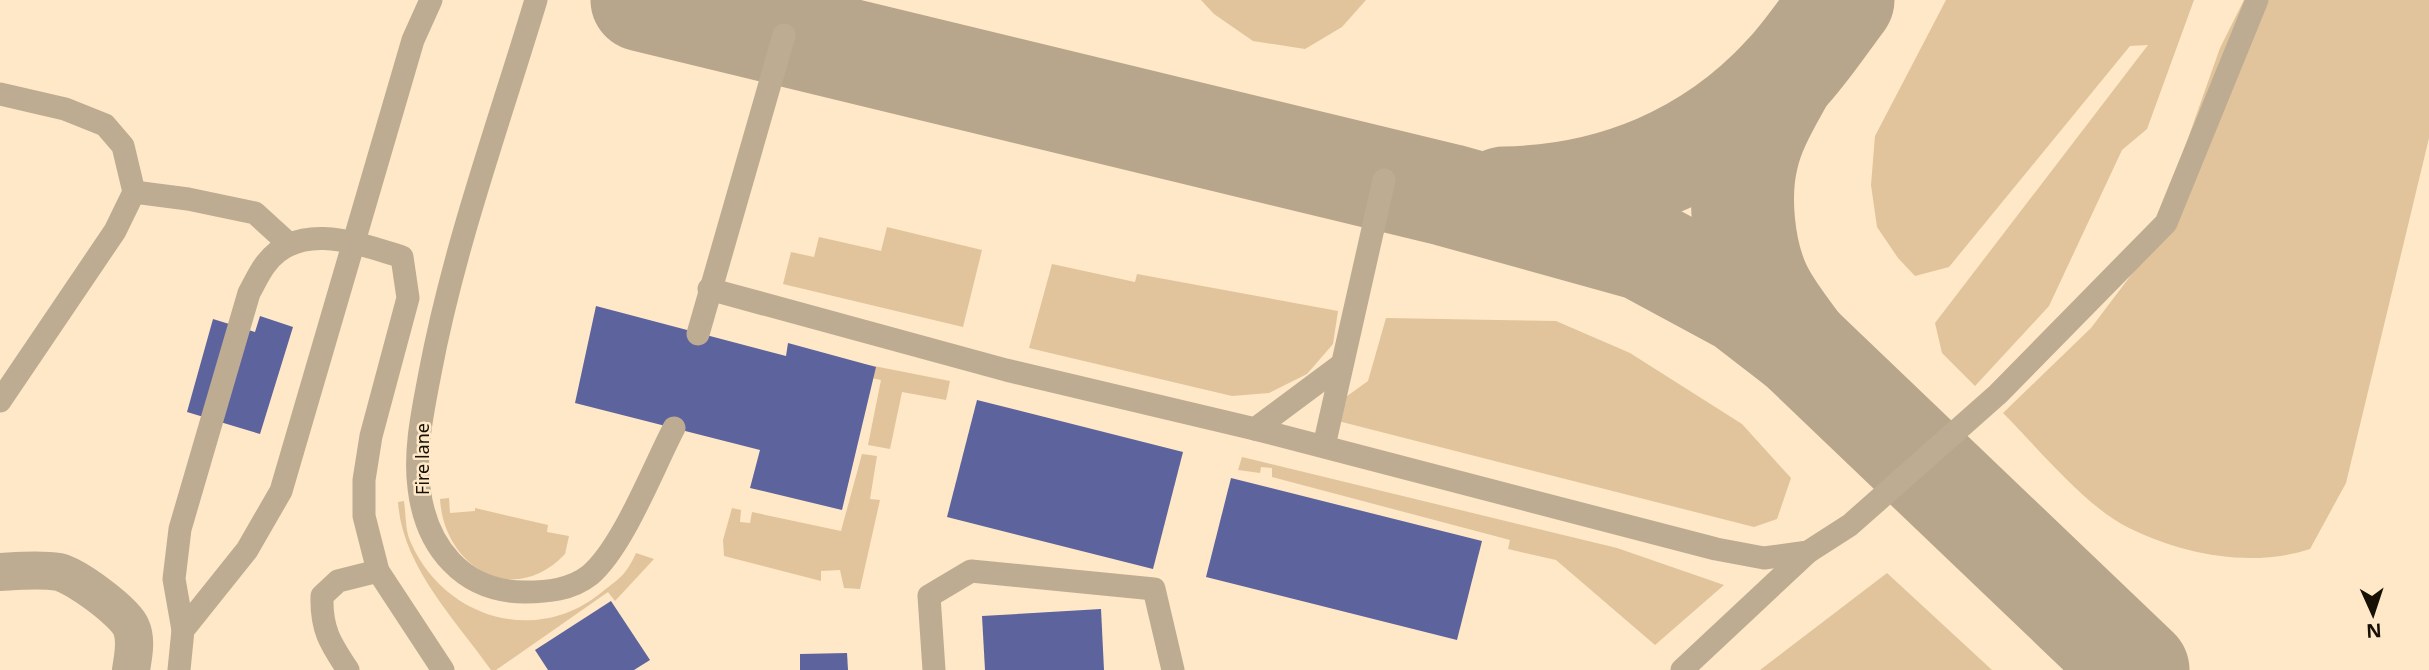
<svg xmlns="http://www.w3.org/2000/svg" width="2429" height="670" font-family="'Noto Sans',sans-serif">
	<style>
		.green { fill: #e1c49b }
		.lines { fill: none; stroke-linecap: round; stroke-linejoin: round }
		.taxiway { stroke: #b8a68c; stroke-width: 103 }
		.building { fill: #5d639d }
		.service { stroke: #beac92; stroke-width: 23 }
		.minor { stroke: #beac92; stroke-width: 38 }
		.labels { text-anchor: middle; stroke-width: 5; stroke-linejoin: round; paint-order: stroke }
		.street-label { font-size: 18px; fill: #171005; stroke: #ffe8c7 }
	</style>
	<rect width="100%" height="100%" fill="#ffe8c7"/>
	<g class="green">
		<path d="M 1201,0 L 1366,0 L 1342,27 L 1305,49 L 1253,41 L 1214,14 Z"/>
		<path d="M 1946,0 L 2194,0 L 2147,129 L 2122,150 L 2049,306 L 1975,386 L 1942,353 L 1935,323 L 2148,45 L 2130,46 L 1949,267 L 1915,276 L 1898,258 L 1877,227 L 1871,185 L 1875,136 Z"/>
		<path d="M 2244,0 L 2429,0 L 2429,138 L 2346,483 L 2310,549 C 2252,568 2184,555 2129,528 C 2087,508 2037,447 2003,413 L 2091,328 L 2147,254 L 2220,48 Z"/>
		<path d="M 887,227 L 982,250 L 963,327 L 783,284 L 791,252 L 814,257 L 819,237 L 881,251 Z"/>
		<path d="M 1052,264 L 1135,282 L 1137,274 L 1338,311 L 1333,344 L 1307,374 L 1269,393 L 1232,396 L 1029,348 Z"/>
		<path d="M 1386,318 L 1556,321 L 1630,353 L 1742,424 L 1791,478 L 1777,519 L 1754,527 L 1338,421 L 1343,399 L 1368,381 Z"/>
		<path d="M 808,353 L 950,381 L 946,400 L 902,392 L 890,449 L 868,445 L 881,380 L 805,365 Z"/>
		<path d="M 862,454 L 877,456 L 870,499 L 880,500 L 860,589 L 844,588 L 840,570 L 821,571 L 821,581 L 724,556 L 723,540 L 732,508 L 741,510 L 740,522 L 750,523 L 752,512 L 841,531 Z"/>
		<path d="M 1242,457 L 1617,548 L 1724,585 L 1655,645 L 1556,560 L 1508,549 L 1510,540 L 1272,477 L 1272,468 L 1261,467 L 1260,473 L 1238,470 Z"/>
		<path d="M 449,498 L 450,513 L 475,511 L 475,508 L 548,525 L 547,532 L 569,536 L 565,554 C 513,609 444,567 440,499 Z"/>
		<path d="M 404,501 C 406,514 405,531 411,543 C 445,619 537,646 602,592 C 620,578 626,575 636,553 L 654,559 L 615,601 L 608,592 L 496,670 L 491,670 C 455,619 402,566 398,502 Z"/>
		<path d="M 1887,573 L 1992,670 L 1760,670 Z"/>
	</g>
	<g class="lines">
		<g class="taxiway">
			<path d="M 642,0 L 1448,195 L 1643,249 L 1743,303 L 1800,347 L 2138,670"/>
			<path d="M 1784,76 C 1770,102 1753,129 1747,158 C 1738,196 1743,249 1759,285 C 1769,307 1786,328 1800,347"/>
			<path d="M 1504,198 C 1612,196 1710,156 1784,76 C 1806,53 1824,25 1843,0"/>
		</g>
	</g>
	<g class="building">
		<path d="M 596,306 L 786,356 L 788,343 L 876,367 L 842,510 L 750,488 L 760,450 L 575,403 Z"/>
		<path d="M 260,316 L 293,327 L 260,434 L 187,412 L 213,319 L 255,332 Z"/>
		<path d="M 977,400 L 1183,452 L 1153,569 L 947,517 Z"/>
		<path d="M 1231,478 L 1482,541 L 1457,640 L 1206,577 Z"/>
		<path d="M 611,601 L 650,660 L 634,670 L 548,670 L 535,650 Z"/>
		<path d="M 1101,609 L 1104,670 L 985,670 L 982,616 Z"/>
		<path d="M 847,653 L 848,670 L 800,670 L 800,654 Z"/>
	</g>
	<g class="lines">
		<g class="service">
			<path d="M 536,0 C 499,123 454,246 430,373 C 423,410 414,450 419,488 C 426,547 463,592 525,592 C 547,592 571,590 590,575 C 623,547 653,468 674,428"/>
			<path d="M 0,94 L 65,109 L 105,125 L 123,146 L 134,192 L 115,231 L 0,401"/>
			<path d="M 134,192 L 188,199 L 255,213 L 289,244"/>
			<path d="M 709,289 L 1006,370 L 1255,429 L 1341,365"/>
			<path d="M 698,334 L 784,35"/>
			<path d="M 1255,429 L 1716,549 L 1764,558 L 1808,552 L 1850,525 L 1998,394 L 2166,223 L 2257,0"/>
			<path d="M 1324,446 L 1384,180"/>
			<path d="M 183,630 L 174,579 L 180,529 L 249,293 C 254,284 259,273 265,265 C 298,219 360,244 402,257 L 408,298 L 371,436 L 364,480 L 364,516 L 378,571 L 443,670"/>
			<path d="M 179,670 L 183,630 L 247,550 L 281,491 L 413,40 L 431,0"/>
			<path d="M 348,670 C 330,643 321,629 322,596 L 338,581 L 378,571"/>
			<path d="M 934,670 L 929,596 L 971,571 L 1154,589 L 1173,670"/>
			<path d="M 1682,670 L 1808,552"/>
		</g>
		<path class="minor" d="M 0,572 C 19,571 40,569 59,572 C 76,576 125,612 131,627 C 137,640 133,657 131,670"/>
	</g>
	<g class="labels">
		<g class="street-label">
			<text transform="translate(423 459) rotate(-90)" y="6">Fire lane</text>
		</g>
	</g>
	<g transform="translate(2373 614) rotate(177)" stroke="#ffe8c7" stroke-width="5" paint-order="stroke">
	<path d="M0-5L12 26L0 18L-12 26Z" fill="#171005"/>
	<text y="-10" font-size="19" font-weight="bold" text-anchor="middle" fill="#171005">N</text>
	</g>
</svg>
